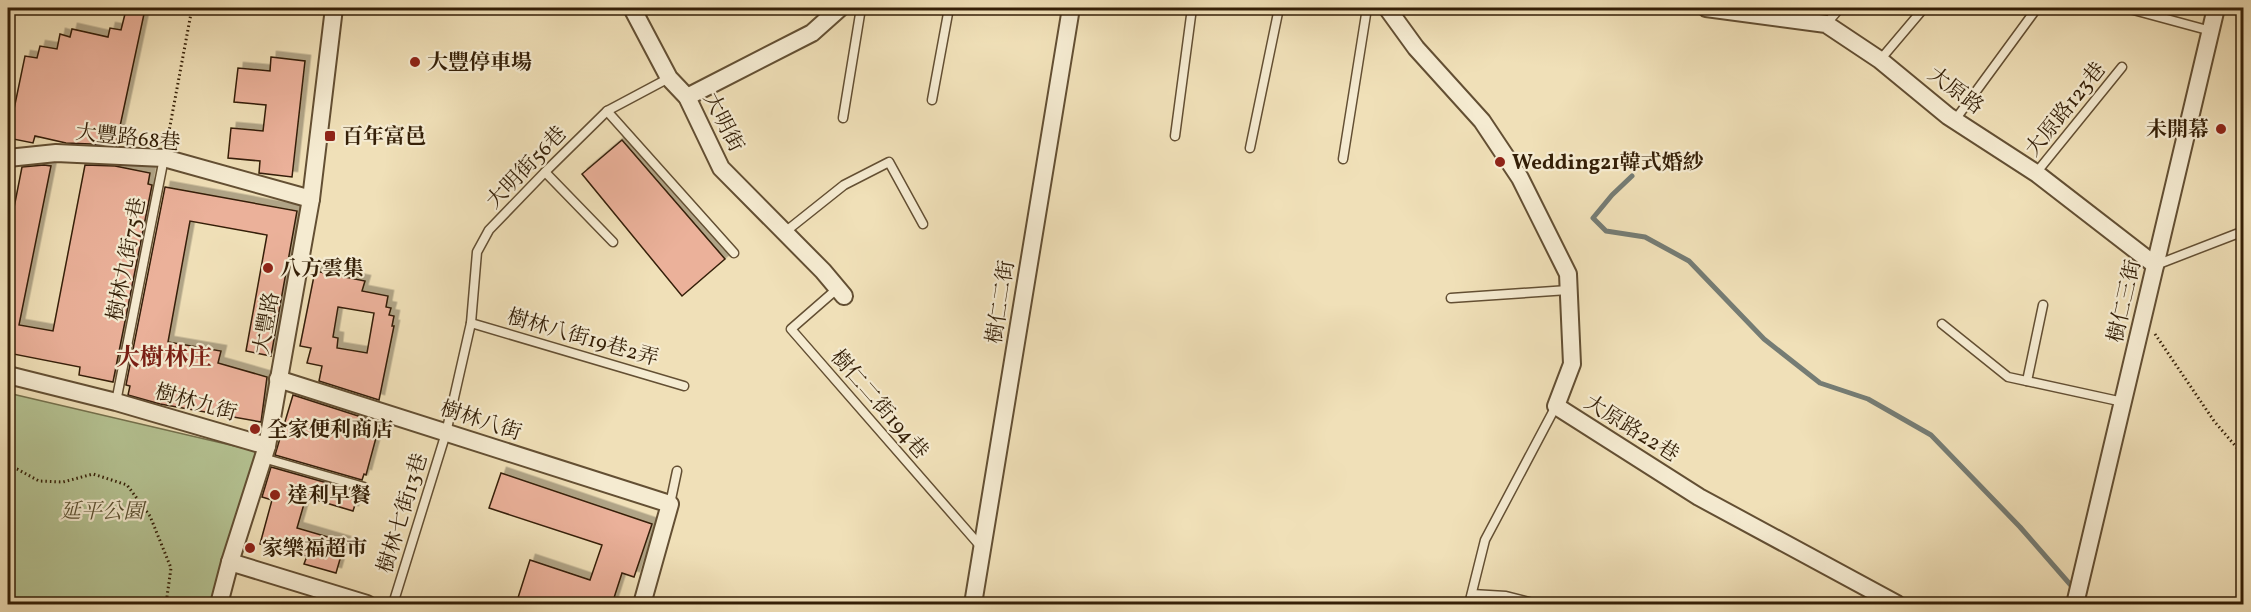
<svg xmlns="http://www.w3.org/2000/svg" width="2251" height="612" font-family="Vollkorn,'Noto Serif TC',serif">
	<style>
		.green { fill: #b5c393; stroke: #74714d; stroke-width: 1.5 }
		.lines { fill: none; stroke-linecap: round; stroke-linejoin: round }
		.stream { stroke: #757c74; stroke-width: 5 }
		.building { fill: #ebb19a; stroke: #341f07; stroke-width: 1.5; fill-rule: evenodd; filter: url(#shadow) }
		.lane-casing { stroke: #634f33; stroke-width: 11 }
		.street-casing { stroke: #634f33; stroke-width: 20 }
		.path { stroke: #341f07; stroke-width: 3; stroke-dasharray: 1.5 3; stroke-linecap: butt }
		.lane { stroke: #f5ebd1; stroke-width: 8 }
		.street { stroke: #f5ebd1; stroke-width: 16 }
		.poi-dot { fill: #8f2418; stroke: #f5ebd1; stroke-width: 2 }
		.labels { text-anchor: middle; stroke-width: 4.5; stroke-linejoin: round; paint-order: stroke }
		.poi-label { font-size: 21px; font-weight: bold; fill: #341f07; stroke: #f5ebd1; text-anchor: start }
		.street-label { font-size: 21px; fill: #341f07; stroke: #f5ebd1 }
		.park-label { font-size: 21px; font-style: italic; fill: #5b5031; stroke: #f5ebd1 }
		.quarter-label { font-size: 24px; font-weight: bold; fill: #7a1f14; stroke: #f5ebd1 }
	</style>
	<defs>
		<filter id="shadow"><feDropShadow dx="5.5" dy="-5.5" stdDeviation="0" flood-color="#0004"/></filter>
	</defs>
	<rect width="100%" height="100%" fill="#f0e0b8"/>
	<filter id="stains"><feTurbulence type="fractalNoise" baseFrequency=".00333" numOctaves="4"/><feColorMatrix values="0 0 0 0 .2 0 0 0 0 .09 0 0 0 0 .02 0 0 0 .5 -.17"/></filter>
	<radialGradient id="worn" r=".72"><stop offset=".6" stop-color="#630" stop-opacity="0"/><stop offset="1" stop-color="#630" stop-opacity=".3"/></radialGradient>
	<path class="green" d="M 8,393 L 256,451 L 218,604 L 8,604 Z"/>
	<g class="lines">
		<path class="stream" d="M 1632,176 L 1612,195 L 1593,218 L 1606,231 L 1645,237 L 1689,261 L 1764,339 L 1820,383 L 1868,399 L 1931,435 L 2020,527 L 2075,590"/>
	</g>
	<g class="building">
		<path d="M 126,10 L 144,14 L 116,145 L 66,143 L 35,136 L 33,143 L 8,138 L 25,56 L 37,58 L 40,46 L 57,49 L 60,34 L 70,37 L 72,29 L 108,37 L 110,28 L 121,30 Z"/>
		<path d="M 271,57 L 305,61 L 292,177 L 259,173 L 260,161 L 228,158 L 231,128 L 263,131 L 266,105 L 234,102 L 238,68 L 270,71 Z"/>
		<path d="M 622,140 L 725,259 L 682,296 L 582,174 Z"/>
		<path d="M 44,165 L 51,166 L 19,325 L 53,331 L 85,165 L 115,166 L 150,173 L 148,184 L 152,185 L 113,382 L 79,375 L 80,367 L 8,353 L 8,238 L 22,167 Z"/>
		<path d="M 165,187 L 297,211 L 271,356 L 246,351 L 267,235 L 190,221 L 168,342 L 221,351 L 218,363 L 267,377 L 261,422 L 160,404 L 128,395 L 130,386 L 126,385 Z"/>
		<path d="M 315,271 L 365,281 L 362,291 L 388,296 L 386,307 L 391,308 L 389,315 L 394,316 L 392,326 L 394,326 L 379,400 L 319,381 L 322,366 L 307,363 L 311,348 L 300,346 ZM 338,307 L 374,313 L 367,353 L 337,348 L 338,338 L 333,337 Z"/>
		<path d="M 293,395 L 380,423 L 366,475 L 364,474 L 362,480 L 275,455 Z"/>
		<path d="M 271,467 L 359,492 L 353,511 L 306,497 L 297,528 L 345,542 L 336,573 L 304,564 L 307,556 L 260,544 L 272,500 L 262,497 Z"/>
		<path d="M 501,473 L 652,524 L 634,577 L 622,573 L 612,604 L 577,604 L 557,598 L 556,604 L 516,604 L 530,560 L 590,580 L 602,545 L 489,508 Z"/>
	</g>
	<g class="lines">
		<g class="lane-casing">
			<g id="lane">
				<path d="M 2126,8 L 2211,31"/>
				<path d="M 2227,8 L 2244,11"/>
				<path d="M 1826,24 L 1840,8"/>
				<path d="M 1880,60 L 1924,8"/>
				<path d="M 932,100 L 949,8"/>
				<path d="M 607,111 L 734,253"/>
				<path d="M 843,118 L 861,8"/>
				<path d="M 1955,120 L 2037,8"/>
				<path d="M 1175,136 L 1192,8"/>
				<path d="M 1250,148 L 1279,8"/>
				<path d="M 1343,159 L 1367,8"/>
				<path d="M 545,172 L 613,242"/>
				<path d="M 2036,173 L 2122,67"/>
				<path d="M 785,232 L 844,185 L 889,162 L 923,224"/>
				<path d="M 2156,265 L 2244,231"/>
				<path d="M 838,288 L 791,329 L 982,548"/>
				<path d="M 1451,298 L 1568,290"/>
				<path d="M 471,323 L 684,386"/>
				<path d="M 1942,324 L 2008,377 L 2123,402"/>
				<path d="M 2027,381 L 2043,305"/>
				<path d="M 116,402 L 164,158"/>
				<path d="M 263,458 L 364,487"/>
				<path d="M 670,504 L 677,471"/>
				<path d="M 1472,594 L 1506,596 L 1537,604"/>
				<path d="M 393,604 L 446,433 L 471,323 L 477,252 L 489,230 L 545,172 L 607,111 L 669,78"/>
				<path d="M 1469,604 L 1485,540 L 1556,406"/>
			</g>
		</g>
		<g class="street-casing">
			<g id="street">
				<path d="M 632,8 L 669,78 L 687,97 L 721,168 L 823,271 L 844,296"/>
				<path d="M 1387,8 L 1416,48 L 1482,121 L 1520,178 L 1568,274 L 1572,364 L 1556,406 L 1699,497 L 1897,604"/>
				<path d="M 1706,8 L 1826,24 L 1880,60 L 1948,116 L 2036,173 L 2155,265"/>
				<path d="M 687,97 L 812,33 L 840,8"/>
				<path d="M 8,158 L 56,153 L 164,158 L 311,199"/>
				<path d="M 8,375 L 116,402 L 267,446"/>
				<path d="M 278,379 L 670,504 L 642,604"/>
				<path d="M 230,562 L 367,604"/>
				<path d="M 219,604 L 230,562 L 267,446 L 311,199 L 334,8"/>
				<path d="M 973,604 L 1071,8"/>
				<path d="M 2075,604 L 2216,8"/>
			</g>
		</g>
		<g class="path">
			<path d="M 167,142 L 192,8"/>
			<path d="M 2155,334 L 2214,421 L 2244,456"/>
			<path d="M 8,468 L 17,469 L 39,481 L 63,482 L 93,474 L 127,485 L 150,516 L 171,568 L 166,604"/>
			<path d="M 8,587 L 19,604"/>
		</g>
		<use href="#lane" class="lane"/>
		<use href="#street" class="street"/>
	</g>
	<g class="poi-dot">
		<circle cx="415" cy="62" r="6"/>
		<circle cx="2221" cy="129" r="6"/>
		<rect x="324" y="130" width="12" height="12" rx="3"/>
		<circle cx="1500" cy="162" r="6"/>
		<circle cx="268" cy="268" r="6"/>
		<circle cx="255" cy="429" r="6"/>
		<circle cx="275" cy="495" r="6"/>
		<circle cx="250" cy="548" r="6"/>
	</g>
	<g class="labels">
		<g class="poi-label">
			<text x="427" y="69">大豐停車場</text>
			<text x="2209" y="136" text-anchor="end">未開幕</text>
			<text x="342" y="143">百年富邑</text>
			<text x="1512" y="169">Wedding21韓式婚紗</text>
			<text x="280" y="275">八方雲集</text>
			<text x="267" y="436">全家便利商店</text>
			<text x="287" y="502">達利早餐</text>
			<text x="262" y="555">家樂福超市</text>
		</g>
		<g class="street-label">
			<text transform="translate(1956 90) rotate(37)" y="7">大原路</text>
			<text transform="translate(2065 109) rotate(-51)" y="7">大原路123巷</text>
			<text transform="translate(724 122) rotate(63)" y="7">大明街</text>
			<text transform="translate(128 137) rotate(6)" y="7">大豐路68巷</text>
			<text transform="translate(526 167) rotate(-46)" y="7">大明街56巷</text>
			<text transform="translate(126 259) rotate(-79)" y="7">樹林九街75巷</text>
			<text transform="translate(2124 301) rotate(-77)" y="7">樹仁三街</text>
			<text transform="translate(1000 302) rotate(-81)" y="7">樹仁二街</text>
			<text transform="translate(266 323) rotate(-80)" y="7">大豐路</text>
			<text transform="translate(583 337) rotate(16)" y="7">樹林八街19巷2弄</text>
			<text transform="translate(196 402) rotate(16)" y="7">樹林九街</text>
			<text transform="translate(880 404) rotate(49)" y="7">樹仁二街194巷</text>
			<text transform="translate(481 420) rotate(18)" y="7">樹林八街</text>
			<text transform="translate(1632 428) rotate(32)" y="7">大原路22巷</text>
			<text transform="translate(402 513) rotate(-73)" y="7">樹林七街13巷</text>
		</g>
		<g class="park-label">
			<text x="102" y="518">延平公園</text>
		</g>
		<g class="quarter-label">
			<text x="164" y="365">大樹林庄</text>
		</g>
	</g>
	<rect width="2251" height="612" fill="none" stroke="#f0e0b8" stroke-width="30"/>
	<rect x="9" y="9" width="2233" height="594" fill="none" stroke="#341f07" stroke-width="3"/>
	<rect x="15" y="15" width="2221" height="582" fill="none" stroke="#341f07" stroke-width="1.5"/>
	<rect width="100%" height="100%" filter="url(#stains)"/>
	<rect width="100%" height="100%" fill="url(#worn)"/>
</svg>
